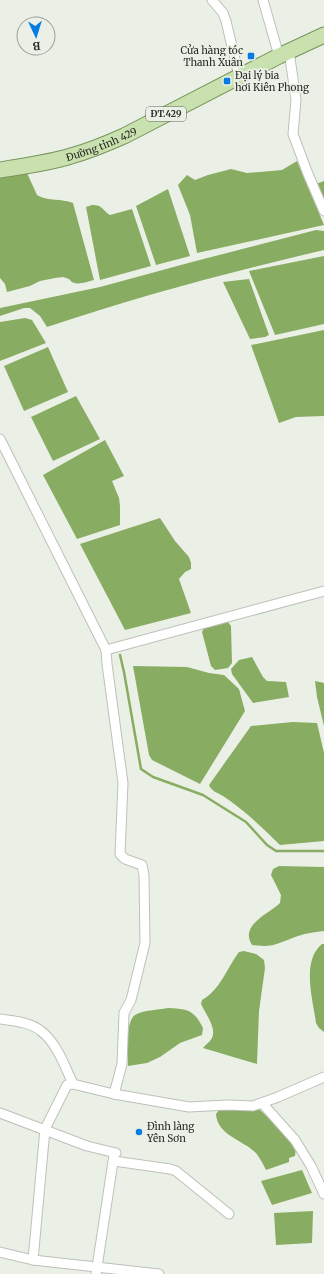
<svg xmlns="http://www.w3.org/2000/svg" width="324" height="1274" font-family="Merriweather,serif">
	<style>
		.water { fill: #88ac61 }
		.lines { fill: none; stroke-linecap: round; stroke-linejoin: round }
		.stream { stroke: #88ac61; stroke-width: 2.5 }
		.street-casing { stroke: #bdc1b9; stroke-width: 11 }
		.primary-casing { stroke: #79945c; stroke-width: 17 }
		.street { stroke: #fff; stroke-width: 9 }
		.primary { stroke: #c9e1af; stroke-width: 15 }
		.poi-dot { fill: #067ce3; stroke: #ebf0e7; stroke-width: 1.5 }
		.labels { text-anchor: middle; stroke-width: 4; stroke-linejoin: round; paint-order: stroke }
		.shield { fill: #ebf0e7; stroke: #626560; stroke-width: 1 }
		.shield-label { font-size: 9px; font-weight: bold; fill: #282926 }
		.poi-label { font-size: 10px; fill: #282926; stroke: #ebf0e7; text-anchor: start }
		.street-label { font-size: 10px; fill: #282926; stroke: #ebf0e7 }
	</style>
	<rect width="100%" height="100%" fill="#ebf0e7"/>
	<g class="water">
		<path d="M 297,161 L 324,225 L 197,253 L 190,215 L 178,185 L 187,175 L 195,180 L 208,175 L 231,169 L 247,173 L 282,170 Z"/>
		<path d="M 27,173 L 37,195 C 49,202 61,198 73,203 L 94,280 C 86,282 74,287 69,279 L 63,277 L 55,278 L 40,281 L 30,286 L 7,292 L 5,284 L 0,278 L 0,178 Z"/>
		<path d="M 324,181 L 324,202 L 316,184 Z"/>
		<path d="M 168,189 L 190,256 L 156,265 L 136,206 Z"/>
		<path d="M 92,205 C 103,205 102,210 110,215 L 132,209 L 151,266 L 100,280 L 86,207 Z"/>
		<path d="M 316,230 L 324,231 L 324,250 C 230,272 139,296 47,327 L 40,316 L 30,308 L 24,308 L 0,316 L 0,308 L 100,287 L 192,262 Z"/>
		<path d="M 324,256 L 324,324 L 275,335 L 249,271 Z"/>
		<path d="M 249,279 L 269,335 L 265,337 L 250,339 L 223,282 Z"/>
		<path d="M 25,318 L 32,320 L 46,343 L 0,361 L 0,322 Z"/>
		<path d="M 324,330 L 324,416 L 296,417 L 279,423 L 251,345 Z"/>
		<path d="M 48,347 L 68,392 L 24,411 L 4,366 Z"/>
		<path d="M 76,396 L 100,439 L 53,461 L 31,417 Z"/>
		<path d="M 105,440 L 124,476 L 112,481 L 119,498 L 120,506 L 120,525 L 77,539 L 43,475 Z"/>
		<path d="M 160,518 L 175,541 L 189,557 L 191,563 L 191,569 L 185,572 L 179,579 L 191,613 L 125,630 L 80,544 Z"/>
		<path d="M 225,622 L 228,622 L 231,626 L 232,663 L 228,668 L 215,670 L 211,666 L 202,632 L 205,626 Z"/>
		<path d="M 252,657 L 263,677 L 267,681 L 286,682 L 289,697 L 253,703 L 232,674 L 231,669 L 239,660 Z"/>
		<path d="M 133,666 L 187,667 L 209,673 L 224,675 L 239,689 L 245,711 L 200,784 L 152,760 L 149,755 Z"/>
		<path d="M 315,681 L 324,683 L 324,726 L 317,697 Z"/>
		<path d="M 293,722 L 317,723 L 324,753 L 324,841 L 280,845 C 262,827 244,810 223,796 C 218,793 211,791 209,785 L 251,726 Z"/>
		<path d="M 279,866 L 324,867 L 324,931 C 316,932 307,933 298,936 C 278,943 274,948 252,945 C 239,925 270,913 280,903 L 281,895 L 271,875 L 273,869 Z"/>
		<path d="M 322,944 L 324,944 L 324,1032 L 319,1028 L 316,1023 C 313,1000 301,961 322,944 Z"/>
		<path d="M 244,951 L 256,954 L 264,960 L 265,968 L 259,1011 L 257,1064 L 203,1048 C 206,1044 210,1042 212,1038 C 217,1028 205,1013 201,1004 L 202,1000 C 220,990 227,968 239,952 Z"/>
		<path d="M 168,1008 C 188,1009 194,1010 203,1028 L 202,1035 L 180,1043 L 160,1057 L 147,1063 L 128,1066 C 128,1054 125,1022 135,1015 C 144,1010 157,1010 168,1008 Z"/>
		<path d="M 235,1108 L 260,1110 L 271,1120 L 296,1148 L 295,1156 L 289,1158 L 289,1162 L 266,1170 C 263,1164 260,1158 256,1153 C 243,1140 217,1135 216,1114 L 219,1110 Z"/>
		<path d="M 302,1170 L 312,1193 L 272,1205 L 261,1181 Z"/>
		<path d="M 313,1211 L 312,1243 L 276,1245 L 274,1213 Z"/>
	</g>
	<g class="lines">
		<path class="stream" d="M 120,655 L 124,672 L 141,769 L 153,777 L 203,795 L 246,822 L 267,845 L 276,851 L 324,851"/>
		<g class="street-casing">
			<g id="street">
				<path d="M 212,0 L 223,13 L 226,21 L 239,76"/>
				<path d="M 263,0 L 279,56"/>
				<path d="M 289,51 L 296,100 L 293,134 L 308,174 L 324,211"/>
				<path d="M 0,439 L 106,650 L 107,664 L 123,783 L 120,854 L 125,859 L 142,865 L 144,875 L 145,943 L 131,1000 L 124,1013 L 122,1064 L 114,1094"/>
				<path d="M 106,650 L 324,591"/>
				<path d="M 0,1019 C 14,1021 30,1022 41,1031 C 57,1043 65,1067 73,1084"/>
				<path d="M 262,1103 L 295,1140 L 311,1166 L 324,1194"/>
				<path d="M 0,1113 L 87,1146 L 116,1153"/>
				<path d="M 114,1161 L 170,1169 L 176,1171 L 229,1214"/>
				<path d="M 0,1252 L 33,1260 L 159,1274"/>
				<path d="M 33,1260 L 45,1129 L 67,1085 L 73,1084 L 81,1086 L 114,1094 L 189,1107 L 227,1105 L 253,1106 L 278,1097 L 324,1077"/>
				<path d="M 96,1274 L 114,1155"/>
			</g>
		</g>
		<g class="primary-casing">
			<g id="primary">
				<path id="s1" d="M 0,170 C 24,166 48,163 71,156 C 89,151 106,144 124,136 L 279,56 L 324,35"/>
			</g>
		</g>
		<use href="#street" class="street"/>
		<use href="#primary" class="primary"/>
	</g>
	<g class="poi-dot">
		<rect x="247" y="52" width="8" height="8" rx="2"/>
		<rect x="223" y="77" width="8" height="8" rx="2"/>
		<circle cx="139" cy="1132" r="4"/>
	</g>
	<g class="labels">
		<rect class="shield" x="146" y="107" width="40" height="14" rx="3"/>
		<g class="shield-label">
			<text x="166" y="117">ĐT.429</text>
		</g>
		<g class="poi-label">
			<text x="243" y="54" text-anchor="end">Cửa hàng tóc<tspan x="243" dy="12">Thanh Xuân</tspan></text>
			<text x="235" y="79">Đại lý bia<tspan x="235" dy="12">hơi Kiên Phong</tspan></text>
			<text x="147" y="1130">Đình làng<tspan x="147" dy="12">Yên Sơn</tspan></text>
		</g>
		<g class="street-label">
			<text dy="4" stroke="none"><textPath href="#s1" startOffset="105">Đường tỉnh 429</textPath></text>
		</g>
	</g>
	<g transform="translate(36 36) rotate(176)"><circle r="19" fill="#ebf0e7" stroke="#9da09a"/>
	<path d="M0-3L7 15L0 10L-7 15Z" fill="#067ce3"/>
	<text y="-6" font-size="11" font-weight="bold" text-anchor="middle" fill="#282926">B</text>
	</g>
</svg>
